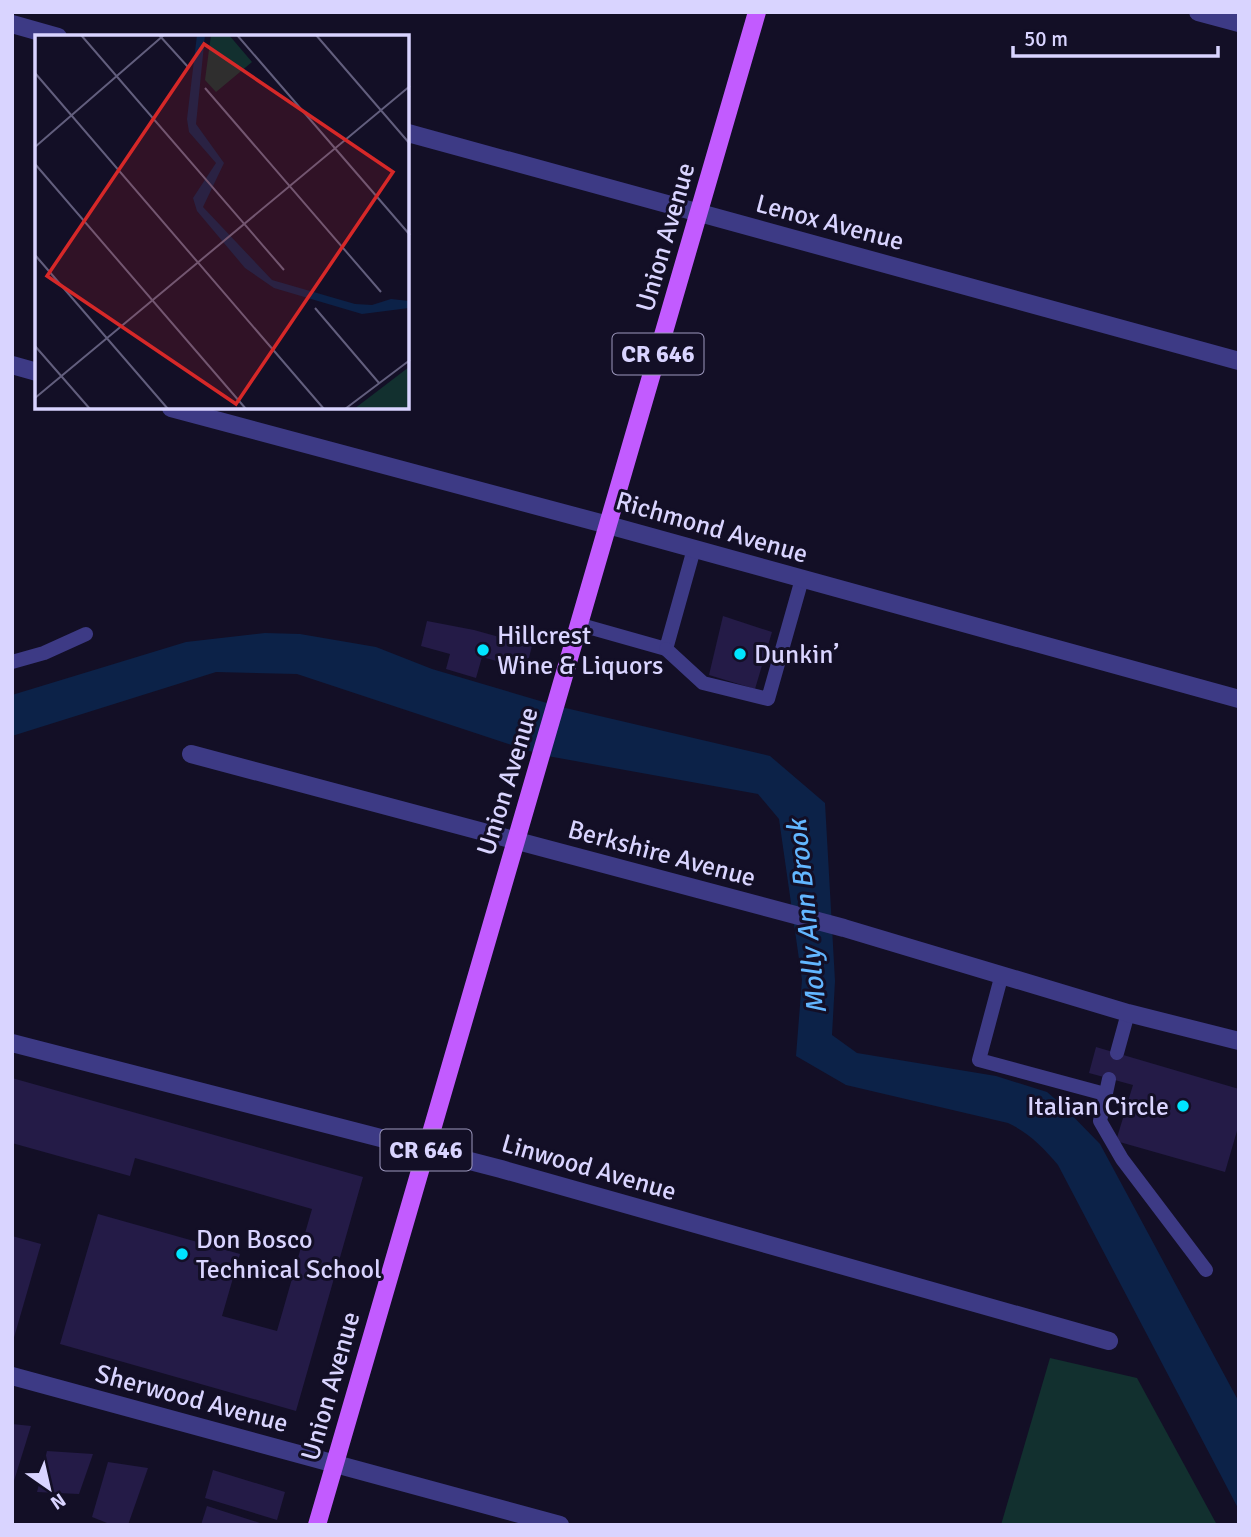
<svg xmlns="http://www.w3.org/2000/svg" width="1251" height="1537" font-family="Signika,sans-serif">
	<style>
		.green { fill: #12302f }
		.water { fill: #0c2248 }
		.building { fill: #241b47 }
		.lines { fill: none; stroke-linecap: round; stroke-linejoin: round }
		.service { stroke: #3d3a85; stroke-width: 14 }
		.minor { stroke: #3d3a85; stroke-width: 18 }
		.primary { stroke: #c25bff; stroke-width: 18 }
		.poi-dot { fill: #00e5ff; stroke: #130f26; stroke-width: 2.5 }
		.labels { text-anchor: middle; stroke-width: 6; stroke-linejoin: round; paint-order: stroke }
		.shield { fill: #130f26; stroke: #9e99be; stroke-width: 2 }
		.shield-label { font-size: 24px; font-weight: bold; fill: #d9d4ff }
		.street-label { font-size: 26px; fill: #d9d4ff; stroke: #130f26 }
		.poi-label { font-size: 26px; fill: #d9d4ff; stroke: #130f26; text-anchor: start }
		.water-label { font-size: 28px; font-style: italic; fill: #62b6ff; stroke: #130f26 }
		.inset-road { fill: none; stroke: #625e7d; stroke-width: 2 }
		.view { fill: #d62828; fill-opacity: 0.15; stroke: #d62828; stroke-width: 3.5 }
		.inset-edge { fill: none; stroke: #d9d4ff; stroke-width: 3.5 }
	</style>
	<rect width="100%" height="100%" fill="#130f26"/>
	<path class="green" d="M 1050,1358 L 1137,1378 L 1217,1525 L 1001,1525 Z"/>
	<path class="water" d="M 265,633 L 300,634 L 376,647 L 432,669 L 557,706 L 770,756 L 825,803 L 835,981 L 832,1035 L 857,1053 L 996,1076 L 1047,1092 L 1061,1104 L 1100,1144 L 1239,1402 L 1239,1510 L 1058,1165 C 1043,1147 1029,1133 1008,1123 L 846,1085 L 796,1056 L 802,980 L 779,819 L 758,794 L 542,755 L 297,674 L 216,672 L 12,736 L 12,695 L 186,642 Z"/>
	<g class="building">
		<path d="M 723,616 L 772,632 L 755,689 L 709,675 Z"/>
		<path d="M 427,621 L 474,630 L 532,646 L 526,669 L 482,657 L 476,678 L 446,669 L 450,654 L 421,646 Z"/>
		<path d="M 1096,1047 L 1239,1089 L 1239,1124 L 1225,1172 L 1116,1141 L 1133,1085 L 1089,1073 Z"/>
		<path d="M 12,1078 L 363,1177 L 296,1411 L 60,1344 L 98,1214 L 240,1254 L 222,1316 L 277,1331 L 312,1209 L 135,1158 L 130,1176 L 12,1143 Z"/>
		<path d="M 12,1236 L 41,1244 L 13,1341 L 12,1341 Z"/>
		<path d="M 12,1424 L 31,1426 L 13,1484 L 12,1484 Z"/>
		<path d="M 47,1451 L 93,1454 L 79,1494 L 37,1492 Z"/>
		<path d="M 108,1462 L 148,1468 L 128,1525 L 112,1525 L 92,1517 Z"/>
		<path d="M 213,1470 L 285,1492 L 277,1520 L 205,1498 Z"/>
		<path d="M 207,1506 L 263,1524 L 263,1525 L 201,1525 Z"/>
	</g>
	<g class="lines">
		<g class="service">
			<path d="M 581,625 L 666,649 L 694,549"/>
			<path d="M 666,649 L 703,683 L 768,699 L 802,579"/>
			<path d="M 12,662 L 44,653 L 86,634"/>
			<path d="M 1002,974 L 979,1060 L 1105,1094"/>
			<path d="M 1117,1053 L 1128,1013"/>
			<path d="M 1109,1079 L 1100,1121 L 1122,1159 L 1206,1270"/>
		</g>
		<g class="minor">
			<path d="M 1198,12 L 1239,23"/>
			<path d="M 12,24 L 58,37"/>
			<path d="M 408,133 L 1239,361"/>
			<path d="M 12,365 L 37,372"/>
			<path d="M 171,408 L 608,525 L 1239,699"/>
			<path d="M 191,754 L 844,928 L 1128,1013 L 1239,1041"/>
			<path d="M 12,1043 L 501,1169 L 1109,1341"/>
			<path d="M 12,1376 L 560,1525"/>
		</g>
		<path class="primary" d="M 317,1525 L 757,12"/>
	</g>
	<g class="poi-dot">
		<circle cx="483" cy="650" r="7"/>
		<circle cx="740" cy="654" r="7"/>
		<circle cx="1183" cy="1106" r="7"/>
		<circle cx="182" cy="1254" r="7"/>
	</g>
	<g class="labels">
		<g class="shield">
			<rect x="612.5" y="333.5" width="91" height="41" rx="5"/>
			<rect x="380.5" y="1129.5" width="91" height="41" rx="5"/>
		</g>
		<g class="shield-label">
			<text x="658" y="362">CR 646</text>
			<text x="426" y="1158">CR 646</text>
		</g>
		<g class="street-label">
			<text transform="translate(830 222) rotate(15)" y="9">Lenox Avenue</text>
			<text transform="translate(665 237) rotate(-74)" y="9">Union Avenue</text>
			<text transform="translate(712 527) rotate(16)" y="9">Richmond Avenue</text>
			<text transform="translate(507 781) rotate(-73)" y="9">Union Avenue</text>
			<text transform="translate(662 853) rotate(15)" y="9">Berkshire Avenue</text>
			<text transform="translate(589 1167) rotate(16)" y="9">Linwood Avenue</text>
			<text transform="translate(330 1386) rotate(-74)" y="9">Union Avenue</text>
			<text transform="translate(192 1398) rotate(15)" y="9">Sherwood Avenue</text>
		</g>
		<g class="poi-label">
			<text x="497" y="644">Hillcrest<tspan x="497" dy="30">Wine &amp; Liquors</tspan></text>
			<text x="754" y="663">Dunkin’</text>
			<text x="1169" y="1115" text-anchor="end">Italian Circle</text>
			<text x="196" y="1248">Don Bosco<tspan x="196" dy="30">Technical School</tspan></text>
		</g>
		<g class="water-label">
			<text transform="translate(806 917) rotate(-96)" y="10">Molly Ann Brook</text>
		</g>
	</g>
	<g transform="translate(35 35)">
		<rect width="374" height="374" fill="#130f26"/>
		<path d="M 176,0 L 194,0 L 217,27 L 181,57 L 170,45 ZM 374,332 L 374,374 L 319,374 Z" fill="#12302f"/>
		<path d="M 162,0 L 170,0 L 161,89 L 189,128 L 168,172 L 237,245 L 320,269 L 337,270 L 356,264 L 374,266 L 374,273 L 327,279 L 239,253 L 210,233 L 162,176 L 158,163 L 181,128 L 154,97 L 152,84 Z" fill="#0c2248"/>
		<path class="inset-road" d="M 46,0 L 249,235M 124,0 L 153,32M 202,0 L 375,200M 281,0 L 375,109M 0,38 L 289,374M 170,53 L 346,257M 0,112 L 129,0M 0,129 L 211,374M 0,220 L 133,374M 280,273 L 344,348M 0,311 L 55,374M 0,363 L 375,51M 310,374 L 375,325"/>
		<path class="view" d="M 169,9 L 358,137 L 201,369 L 12,241 Z"/>
		<rect width="374" height="374" class="inset-edge"/>
	</g>
	<rect width="1251" height="1537" fill="none" stroke="#d9d4ff" stroke-width="28"/>
	<g transform="translate(49 1488) rotate(146)" stroke="#130f26" stroke-width="5" paint-order="stroke">
	<path d="M0-5L12 26L0 18L-12 26Z" fill="#d9d4ff"/>
	<text y="-10" font-size="19" font-weight="bold" text-anchor="middle" fill="#d9d4ff">N</text>
	</g>
	<path d="M1013 46v10h205v-10" fill="none" stroke="#d9d4ff" stroke-width="3.5"/>
	<text x="1024" y="46" font-size="21" fill="#d9d4ff" stroke="#130f26" stroke-width="5" paint-order="stroke">50 m</text>
</svg>
